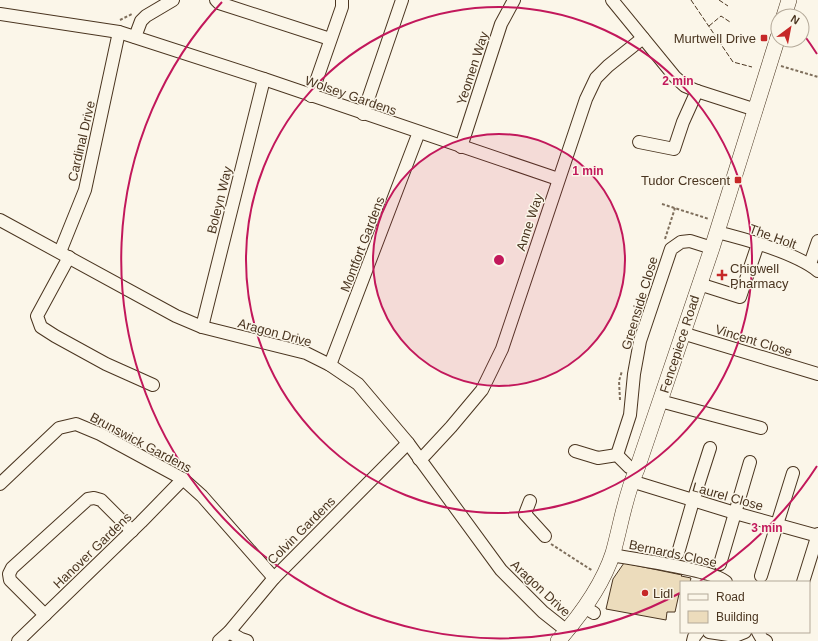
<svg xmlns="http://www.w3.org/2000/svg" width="818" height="641" font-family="Arial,sans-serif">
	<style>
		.building { fill: #ecdcbc; stroke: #4a3520 }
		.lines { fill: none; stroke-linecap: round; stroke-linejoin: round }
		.minor-casing { stroke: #4a3520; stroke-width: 14 }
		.major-casing { stroke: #4a3520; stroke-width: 16 }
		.path { stroke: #7f6f5c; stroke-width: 2; stroke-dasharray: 3 2; stroke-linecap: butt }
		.minor { stroke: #fbf6e9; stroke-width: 12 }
		.major { stroke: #fbf6e9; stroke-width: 15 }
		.fence { stroke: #4a3520; stroke-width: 1; stroke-dasharray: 5 2; stroke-linecap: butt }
		.ring { fill: none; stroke: #c2185b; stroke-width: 2 }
		.poi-dot { fill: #c62828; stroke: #fbf6e9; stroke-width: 1.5 }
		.labels { text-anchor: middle; stroke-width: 3; stroke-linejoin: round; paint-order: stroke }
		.poi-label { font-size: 13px; fill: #4a3520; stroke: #fbf6e9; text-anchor: end }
		.street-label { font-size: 13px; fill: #4a3520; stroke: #fbf6e9 }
		.centre { fill: #c2185b; stroke: #fbf6e9; stroke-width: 2 }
		.ring-label { font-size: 12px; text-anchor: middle; font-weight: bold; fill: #c2185b; stroke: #fbf6e9; stroke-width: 3; stroke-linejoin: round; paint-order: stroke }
	</style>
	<rect width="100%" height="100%" fill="#fbf6e9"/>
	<path class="building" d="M 624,563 L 682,575 L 681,576 L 691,578 L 690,582 L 681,582 L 681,595 L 679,594 L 675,612 L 667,612 L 666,620 L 606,609 L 613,579 Z"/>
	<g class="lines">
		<g class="minor-casing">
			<g id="minor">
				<path d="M 216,0 L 219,3 L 330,39"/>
				<path d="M 612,0 L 675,77 L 685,86 L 697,91 L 756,110"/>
				<path d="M 0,14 L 119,32 L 264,79 L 558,179"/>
				<path d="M 135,37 L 141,21 L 146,16 L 173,0"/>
				<path d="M 311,96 L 342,7 L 342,0"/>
				<path d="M 363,114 L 402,0"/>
				<path d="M 639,142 L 674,149 L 683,122 L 697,91"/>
				<path d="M 461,147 L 501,24 L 514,0"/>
				<path d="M 0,220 L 176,316 L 202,327 L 306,353 L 330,365 L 358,384 L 408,443 L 501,570 L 543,612 L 567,631"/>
				<path d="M 717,232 C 745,239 796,253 818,271"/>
				<path d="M 60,252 L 85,190 L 119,32"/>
				<path d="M 69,257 L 37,316 L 41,327 L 55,336 L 106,364 L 153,385"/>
				<path d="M 810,264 L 818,241"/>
				<path d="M 699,284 L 740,297 L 758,244"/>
				<path d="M 202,327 L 264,79"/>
				<path d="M 682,333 L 818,374"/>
				<path d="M 330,365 L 419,132"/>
				<path d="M 660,401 L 761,428"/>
				<path d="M 575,451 L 598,458 L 617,455 L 629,467 L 637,469"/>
				<path d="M 617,455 L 630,415 L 634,374 L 640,341 L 671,249 L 681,242 L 690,241 L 712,248"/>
				<path d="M 419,459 L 425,455 L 451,427 L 482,390 L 502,349 L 586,99 L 596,78 L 608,66 L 643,38"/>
				<path d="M 631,481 L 735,513 L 818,536"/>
				<path d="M 0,484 L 59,428 L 76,424 L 100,434 L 183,479 L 202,496 L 274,578"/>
				<path d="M 530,501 L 525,514 L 545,536"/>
				<path d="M 678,553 L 693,501 L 710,448"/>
				<path d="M 612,555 C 633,559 714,570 726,582"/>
				<path d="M 720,564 L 750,462"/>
				<path d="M 761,576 L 793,473"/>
				<path d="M 803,582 L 818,534"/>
				<path d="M 584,607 L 594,613"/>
				<path d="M 45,615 L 10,580 L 9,574 L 12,568 L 88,499 L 94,498 L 101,500 L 132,531"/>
				<path d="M 229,632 L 241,639 L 247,641"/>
				<path d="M 709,632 L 735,636 L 745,632"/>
				<path d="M 758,632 L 762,639 L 766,641"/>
				<path d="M 18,641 L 141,522 L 183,479"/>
				<path d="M 219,641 L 229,632 L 274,578 L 408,443"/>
				<path d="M 693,641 L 694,637 L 698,632"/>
			</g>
		</g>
		<g class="major-casing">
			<g id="major">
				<path d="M 784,16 L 789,0"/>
				<path d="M 558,641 C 579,617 603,584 613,553 C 621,525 625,495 637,469 L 712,248 L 778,37"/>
			</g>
		</g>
		<g class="path">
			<path d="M 120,20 L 132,14"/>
			<path d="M 781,66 L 818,77"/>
			<path d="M 662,204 L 709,219"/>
			<path d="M 665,239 L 675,208"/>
			<path d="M 620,400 L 619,381 L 622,371"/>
			<path d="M 551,544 L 593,571"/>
		</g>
		<use href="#minor" class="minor"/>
		<use href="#major" class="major"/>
		<g class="fence">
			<path d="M 691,0 L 733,62 L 752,67"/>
			<path d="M 719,0 L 728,6"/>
			<path d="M 709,26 L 721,16 L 730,22"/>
		</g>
	</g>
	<circle cx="499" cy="260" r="126" fill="#c2185b" fill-opacity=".12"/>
	<g class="ring">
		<circle cx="499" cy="260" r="126"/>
		<circle cx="499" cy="260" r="253"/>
		<path d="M817 466A379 379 0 0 1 700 581M680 593A379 379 0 0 1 222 2M804 35A379 379 0 0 1 817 54"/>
	</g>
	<g class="poi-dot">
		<rect x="760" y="34" width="8" height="8" rx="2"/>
		<rect x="734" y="176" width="8" height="8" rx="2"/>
		<path d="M720 269h4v4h4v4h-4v4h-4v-4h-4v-4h4z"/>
		<circle cx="645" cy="593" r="4"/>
	</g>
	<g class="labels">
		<g class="poi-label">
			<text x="756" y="43">Murtwell Drive</text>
			<text x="730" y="185">Tudor Crescent</text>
			<text x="730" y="273" text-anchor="start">Chigwell<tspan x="730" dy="15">Pharmacy</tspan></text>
			<text x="653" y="598" text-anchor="start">Lidl</text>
		</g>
		<g class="street-label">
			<text transform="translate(472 68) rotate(-72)" y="5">Yeomen Way</text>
			<text transform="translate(351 95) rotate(19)" y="5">Wolsey Gardens</text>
			<text transform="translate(81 141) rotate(-77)" y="5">Cardinal Drive</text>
			<text transform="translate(219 200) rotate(-76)" y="5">Boleyn Way</text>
			<text transform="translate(529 222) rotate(-72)" y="5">Anne Way</text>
			<text transform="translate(773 236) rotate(20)" y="5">The Holt</text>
			<text transform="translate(362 244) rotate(-69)" y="5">Montfort Gardens</text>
			<text transform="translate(639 303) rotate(-73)" y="5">Greenside Close</text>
			<text transform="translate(275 332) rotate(15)" y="5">Aragon Drive</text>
			<text transform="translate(754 340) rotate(17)" y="5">Vincent Close</text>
			<text transform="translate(679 344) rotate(-72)" y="5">Fencepiece Road</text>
			<text transform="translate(141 442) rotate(28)" y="5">Brunswick Gardens</text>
			<text transform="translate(728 496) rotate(16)" y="5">Laurel Close</text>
			<text transform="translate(301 530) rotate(-45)" y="5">Colvin Gardens</text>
			<text transform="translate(92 550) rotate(-44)" y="5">Hanover Gardens</text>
			<text transform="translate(673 553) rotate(12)" y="5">Bernards Close</text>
			<text transform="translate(541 588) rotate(43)" y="5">Aragon Drive</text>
		</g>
	</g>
	<circle cx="499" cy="260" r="6" class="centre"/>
	<g class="ring-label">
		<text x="678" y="85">2 min</text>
		<text x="588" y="175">1 min</text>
		<text x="767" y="532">3 min</text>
	</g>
	<rect x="680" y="581" width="130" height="52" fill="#fbf6e9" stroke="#b4a999"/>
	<rect x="688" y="594" width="20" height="6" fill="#fbf6e9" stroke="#b4a999"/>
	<text x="716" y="601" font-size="12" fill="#4a3520">Road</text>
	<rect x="688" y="611" width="20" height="12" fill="#ecdcbc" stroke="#b4a999"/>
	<text x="716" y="621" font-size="12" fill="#4a3520">Building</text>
	<g transform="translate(790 28) rotate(32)"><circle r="19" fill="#fbf6e9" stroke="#b4a999"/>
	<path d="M0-3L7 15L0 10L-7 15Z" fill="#c62828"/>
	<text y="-6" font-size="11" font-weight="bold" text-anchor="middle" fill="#4a3520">N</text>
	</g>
</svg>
